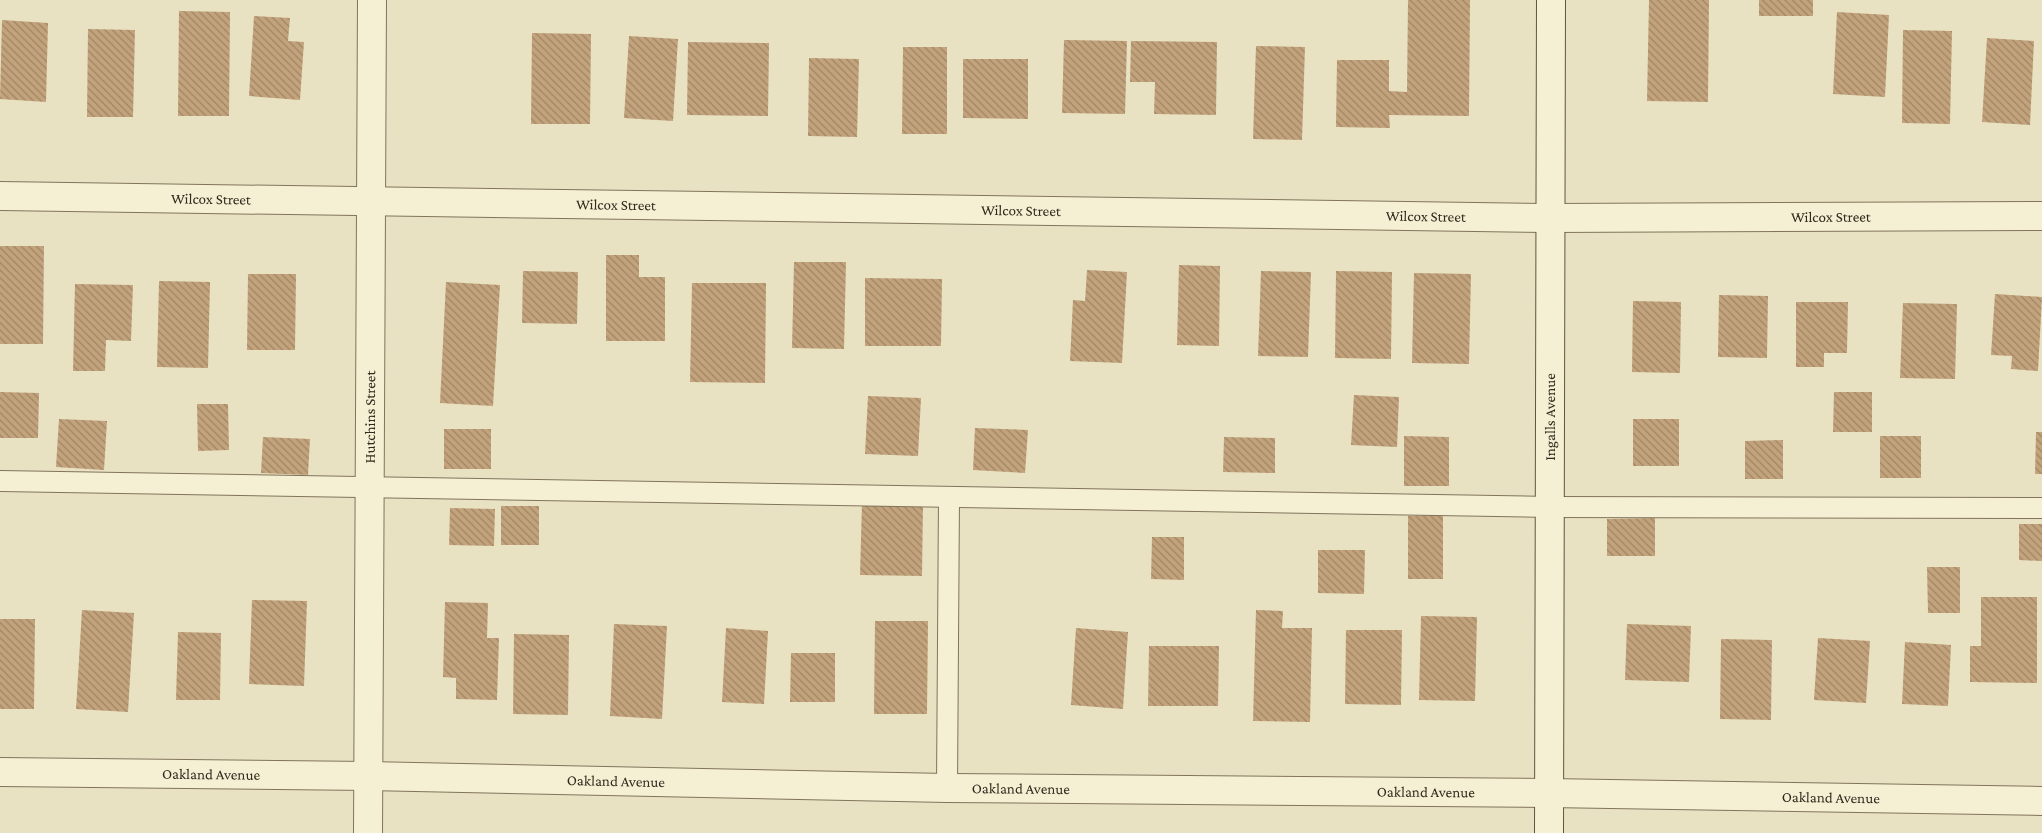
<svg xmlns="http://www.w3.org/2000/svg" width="2042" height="833" font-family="'Crimson Pro',serif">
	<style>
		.building { fill: url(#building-back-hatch) }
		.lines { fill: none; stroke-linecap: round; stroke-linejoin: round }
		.lane-casing { stroke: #81745b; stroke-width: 22 }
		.street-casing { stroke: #81745b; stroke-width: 30 }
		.secondary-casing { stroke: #62553e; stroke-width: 30 }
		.lane { stroke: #f5efd4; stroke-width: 20 }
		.street { stroke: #f5efd4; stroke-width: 28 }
		.secondary { stroke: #f5efd4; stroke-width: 28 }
		.labels { text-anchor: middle; stroke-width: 4; stroke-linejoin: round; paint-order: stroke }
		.street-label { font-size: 15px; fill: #322a1e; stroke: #f1ecd1 }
	</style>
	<defs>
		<pattern id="building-back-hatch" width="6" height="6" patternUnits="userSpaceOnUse" patternTransform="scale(1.25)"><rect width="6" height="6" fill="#c3a37c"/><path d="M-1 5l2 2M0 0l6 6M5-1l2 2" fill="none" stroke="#9f8565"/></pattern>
	</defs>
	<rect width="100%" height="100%" fill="#e9e2c2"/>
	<g class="building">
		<path d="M 1408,0 L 1470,0 L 1469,116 L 1389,115 L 1390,128 L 1336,127 L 1337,60 L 1389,60 L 1389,91 L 1407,92 Z"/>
		<path d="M 1649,0 L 1709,0 L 1708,102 L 1647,101 Z"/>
		<rect x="1759" y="0" width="54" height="16"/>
		<path d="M 179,11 L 230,12 L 229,116 L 178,116 Z"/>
		<path d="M 1837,12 L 1889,15 L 1885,97 L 1833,94 Z"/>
		<path d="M 254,16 L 290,18 L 288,41 L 304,42 L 300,100 L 249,96 Z"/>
		<path d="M 2,20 L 48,23 L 46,102 L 0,99 Z"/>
		<path d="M 88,29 L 135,30 L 133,117 L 87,117 Z"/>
		<path d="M 1903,30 L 1952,31 L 1950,124 L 1902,123 Z"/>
		<path d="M 532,33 L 591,34 L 590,124 L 531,124 Z"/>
		<path d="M 629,36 L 678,39 L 673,121 L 624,118 Z"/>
		<path d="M 1987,38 L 2034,41 L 2030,125 L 1982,122 Z"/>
		<path d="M 1064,40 L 1127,41 L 1125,114 L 1062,113 Z"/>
		<path d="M 1131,41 L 1217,42 L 1216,115 L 1154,114 L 1155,82 L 1130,82 Z"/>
		<path d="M 688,42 L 769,43 L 768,116 L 687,115 Z"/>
		<path d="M 1256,46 L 1305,47 L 1302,140 L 1253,139 Z"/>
		<path d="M 903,47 L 947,47 L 947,134 L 902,134 Z"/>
		<path d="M 809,58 L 859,59 L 857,137 L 808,136 Z"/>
		<path d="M 963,59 L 1028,59 L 1028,119 L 963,118 Z"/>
		<path d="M 0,246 L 44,246 L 43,344 L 0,344 Z"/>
		<path d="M 606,255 L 639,255 L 639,277 L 665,277 L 665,341 L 606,341 Z"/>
		<path d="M 794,262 L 846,262 L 844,349 L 792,348 Z"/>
		<path d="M 1179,265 L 1220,266 L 1219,346 L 1177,345 Z"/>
		<path d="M 1087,270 L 1127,272 L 1122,363 L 1070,361 L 1073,300 L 1085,301 Z"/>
		<path d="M 523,271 L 578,272 L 577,324 L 522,323 Z"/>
		<path d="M 1261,271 L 1311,272 L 1308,357 L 1258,356 Z"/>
		<path d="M 1336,271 L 1392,272 L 1391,359 L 1335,358 Z"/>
		<path d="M 1414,273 L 1471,274 L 1469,364 L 1412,363 Z"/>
		<path d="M 248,274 L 296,274 L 295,350 L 247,350 Z"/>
		<path d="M 865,278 L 942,279 L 941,346 L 865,346 Z"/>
		<path d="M 159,281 L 210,282 L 208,368 L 157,367 Z"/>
		<path d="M 446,282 L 500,285 L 493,406 L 440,403 Z"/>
		<path d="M 692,283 L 766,283 L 765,383 L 690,382 Z"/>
		<path d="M 75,284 L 133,285 L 131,341 L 106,340 L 105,371 L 73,371 Z"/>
		<path d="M 1995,294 L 2042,297 L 2038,371 L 2011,369 L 2012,356 L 1991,355 Z"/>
		<path d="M 1719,295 L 1768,296 L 1767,358 L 1718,357 Z"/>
		<path d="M 1633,301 L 1681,302 L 1680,373 L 1632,372 Z"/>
		<path d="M 1796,302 L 1848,302 L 1847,353 L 1824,353 L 1824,367 L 1796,367 Z"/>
		<path d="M 1903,303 L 1957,304 L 1955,379 L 1900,378 Z"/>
		<path d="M 0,392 L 39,393 L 38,438 L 0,438 Z"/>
		<path d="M 1834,392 L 1872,392 L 1872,432 L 1833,432 Z"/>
		<path d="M 1354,395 L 1399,397 L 1397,447 L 1351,445 Z"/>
		<path d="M 868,396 L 921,398 L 918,456 L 865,454 Z"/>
		<path d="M 197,404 L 228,404 L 229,450 L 198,451 Z"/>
		<path d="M 59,419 L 107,421 L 104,470 L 56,467 Z"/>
		<rect x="1633" y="419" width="46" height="47"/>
		<path d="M 975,428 L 1028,430 L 1025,473 L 973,470 Z"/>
		<rect x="444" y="429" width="47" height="40"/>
		<path d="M 2036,432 L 2042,432 L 2042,474 L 2035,474 Z"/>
		<path d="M 1404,436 L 1449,437 L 1449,486 L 1404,486 Z"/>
		<rect x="1880" y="436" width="41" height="42"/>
		<path d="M 263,437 L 310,439 L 308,475 L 261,473 Z"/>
		<path d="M 1224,437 L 1275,438 L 1275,473 L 1223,472 Z"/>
		<path d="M 1783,440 L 1783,479 L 1745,479 L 1745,441 Z"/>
		<path d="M 862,503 L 923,504 L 922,576 L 860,575 Z"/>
		<rect x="501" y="506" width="38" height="39"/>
		<path d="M 450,508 L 495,509 L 494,546 L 449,545 Z"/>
		<path d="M 1443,515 L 1443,579 L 1408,579 L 1408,516 Z"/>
		<path d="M 1655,518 L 1655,556 L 1607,556 L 1607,519 Z"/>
		<path d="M 2019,524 L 2042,524 L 2042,561 L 2019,560 Z"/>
		<path d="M 1152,537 L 1184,537 L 1184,580 L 1151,579 Z"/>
		<path d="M 1318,550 L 1365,550 L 1364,594 L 1318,593 Z"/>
		<path d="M 1927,567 L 1960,567 L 1960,613 L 1928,613 Z"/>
		<path d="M 1981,597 L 2037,597 L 2037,683 L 1970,682 L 1970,646 L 1981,646 Z"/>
		<path d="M 252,600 L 307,601 L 304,686 L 249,684 Z"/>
		<path d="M 445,602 L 488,603 L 487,638 L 499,638 L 497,700 L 456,699 L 456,678 L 443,677 Z"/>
		<path d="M 82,610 L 134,613 L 128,712 L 76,709 Z"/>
		<path d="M 1256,610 L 1283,611 L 1282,628 L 1312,628 L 1310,722 L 1253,721 Z"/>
		<path d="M 1421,616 L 1477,617 L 1475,701 L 1419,700 Z"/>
		<path d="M 0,619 L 35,619 L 34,709 L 0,709 Z"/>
		<path d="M 875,621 L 928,621 L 927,714 L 874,714 Z"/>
		<path d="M 614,624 L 667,626 L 662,719 L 610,716 Z"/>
		<path d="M 1627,624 L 1691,626 L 1689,682 L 1625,680 Z"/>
		<path d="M 726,628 L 768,631 L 764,704 L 722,702 Z"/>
		<path d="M 1076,628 L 1128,632 L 1123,709 L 1071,705 Z"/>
		<path d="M 1346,630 L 1402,630 L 1401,705 L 1345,704 Z"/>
		<path d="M 178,632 L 221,633 L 220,700 L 176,700 Z"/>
		<path d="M 514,634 L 569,635 L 568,715 L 513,714 Z"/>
		<path d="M 1818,638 L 1870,641 L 1866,703 L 1814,700 Z"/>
		<path d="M 1721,639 L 1772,640 L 1771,720 L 1720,719 Z"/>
		<path d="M 1905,642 L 1951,645 L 1948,706 L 1902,704 Z"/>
		<path d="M 1149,646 L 1219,646 L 1218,706 L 1148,706 Z"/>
		<path d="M 791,653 L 835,653 L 835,702 L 790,702 Z"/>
	</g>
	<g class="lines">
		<g class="lane-casing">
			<g id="lane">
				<path d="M 0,481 L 1550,507 L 2042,508"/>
				<path d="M 947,788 L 949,497"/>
			</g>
		</g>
		<g class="street-casing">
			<g id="street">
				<path id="s1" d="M 0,196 L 1550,218 L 2042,216"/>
				<path id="s2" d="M 0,772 L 368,776 L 947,788 L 1549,793 L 2042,801"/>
				<path id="s3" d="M 368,833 L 372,0"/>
			</g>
		</g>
		<g class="secondary-casing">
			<g id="secondary">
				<path id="s4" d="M 1549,833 L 1551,0"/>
			</g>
		</g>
		<use href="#lane" class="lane"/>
		<use href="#street" class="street"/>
		<use href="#secondary" class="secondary"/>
	</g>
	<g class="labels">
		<g class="street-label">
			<text dy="5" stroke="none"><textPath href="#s1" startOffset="211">Wilcox Street</textPath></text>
			<text dy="5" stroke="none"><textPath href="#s1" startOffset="616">Wilcox Street</textPath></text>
			<text dy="5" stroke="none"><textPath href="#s1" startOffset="1021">Wilcox Street</textPath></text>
			<text dy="5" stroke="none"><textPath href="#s1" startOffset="1426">Wilcox Street</textPath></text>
			<text dy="5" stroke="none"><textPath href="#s1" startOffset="1831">Wilcox Street</textPath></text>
			<text dy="5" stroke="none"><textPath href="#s4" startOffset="416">Ingalls Avenue</textPath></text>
			<text dy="5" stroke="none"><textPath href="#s3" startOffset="416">Hutchins Street</textPath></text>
			<text dy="5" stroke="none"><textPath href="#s2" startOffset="211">Oakland Avenue</textPath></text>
			<text dy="5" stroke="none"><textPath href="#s2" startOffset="616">Oakland Avenue</textPath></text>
			<text dy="5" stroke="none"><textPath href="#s2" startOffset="1021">Oakland Avenue</textPath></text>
			<text dy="5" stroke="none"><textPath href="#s2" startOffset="1426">Oakland Avenue</textPath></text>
			<text dy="5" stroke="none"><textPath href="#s2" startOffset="1831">Oakland Avenue</textPath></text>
		</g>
	</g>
</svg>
